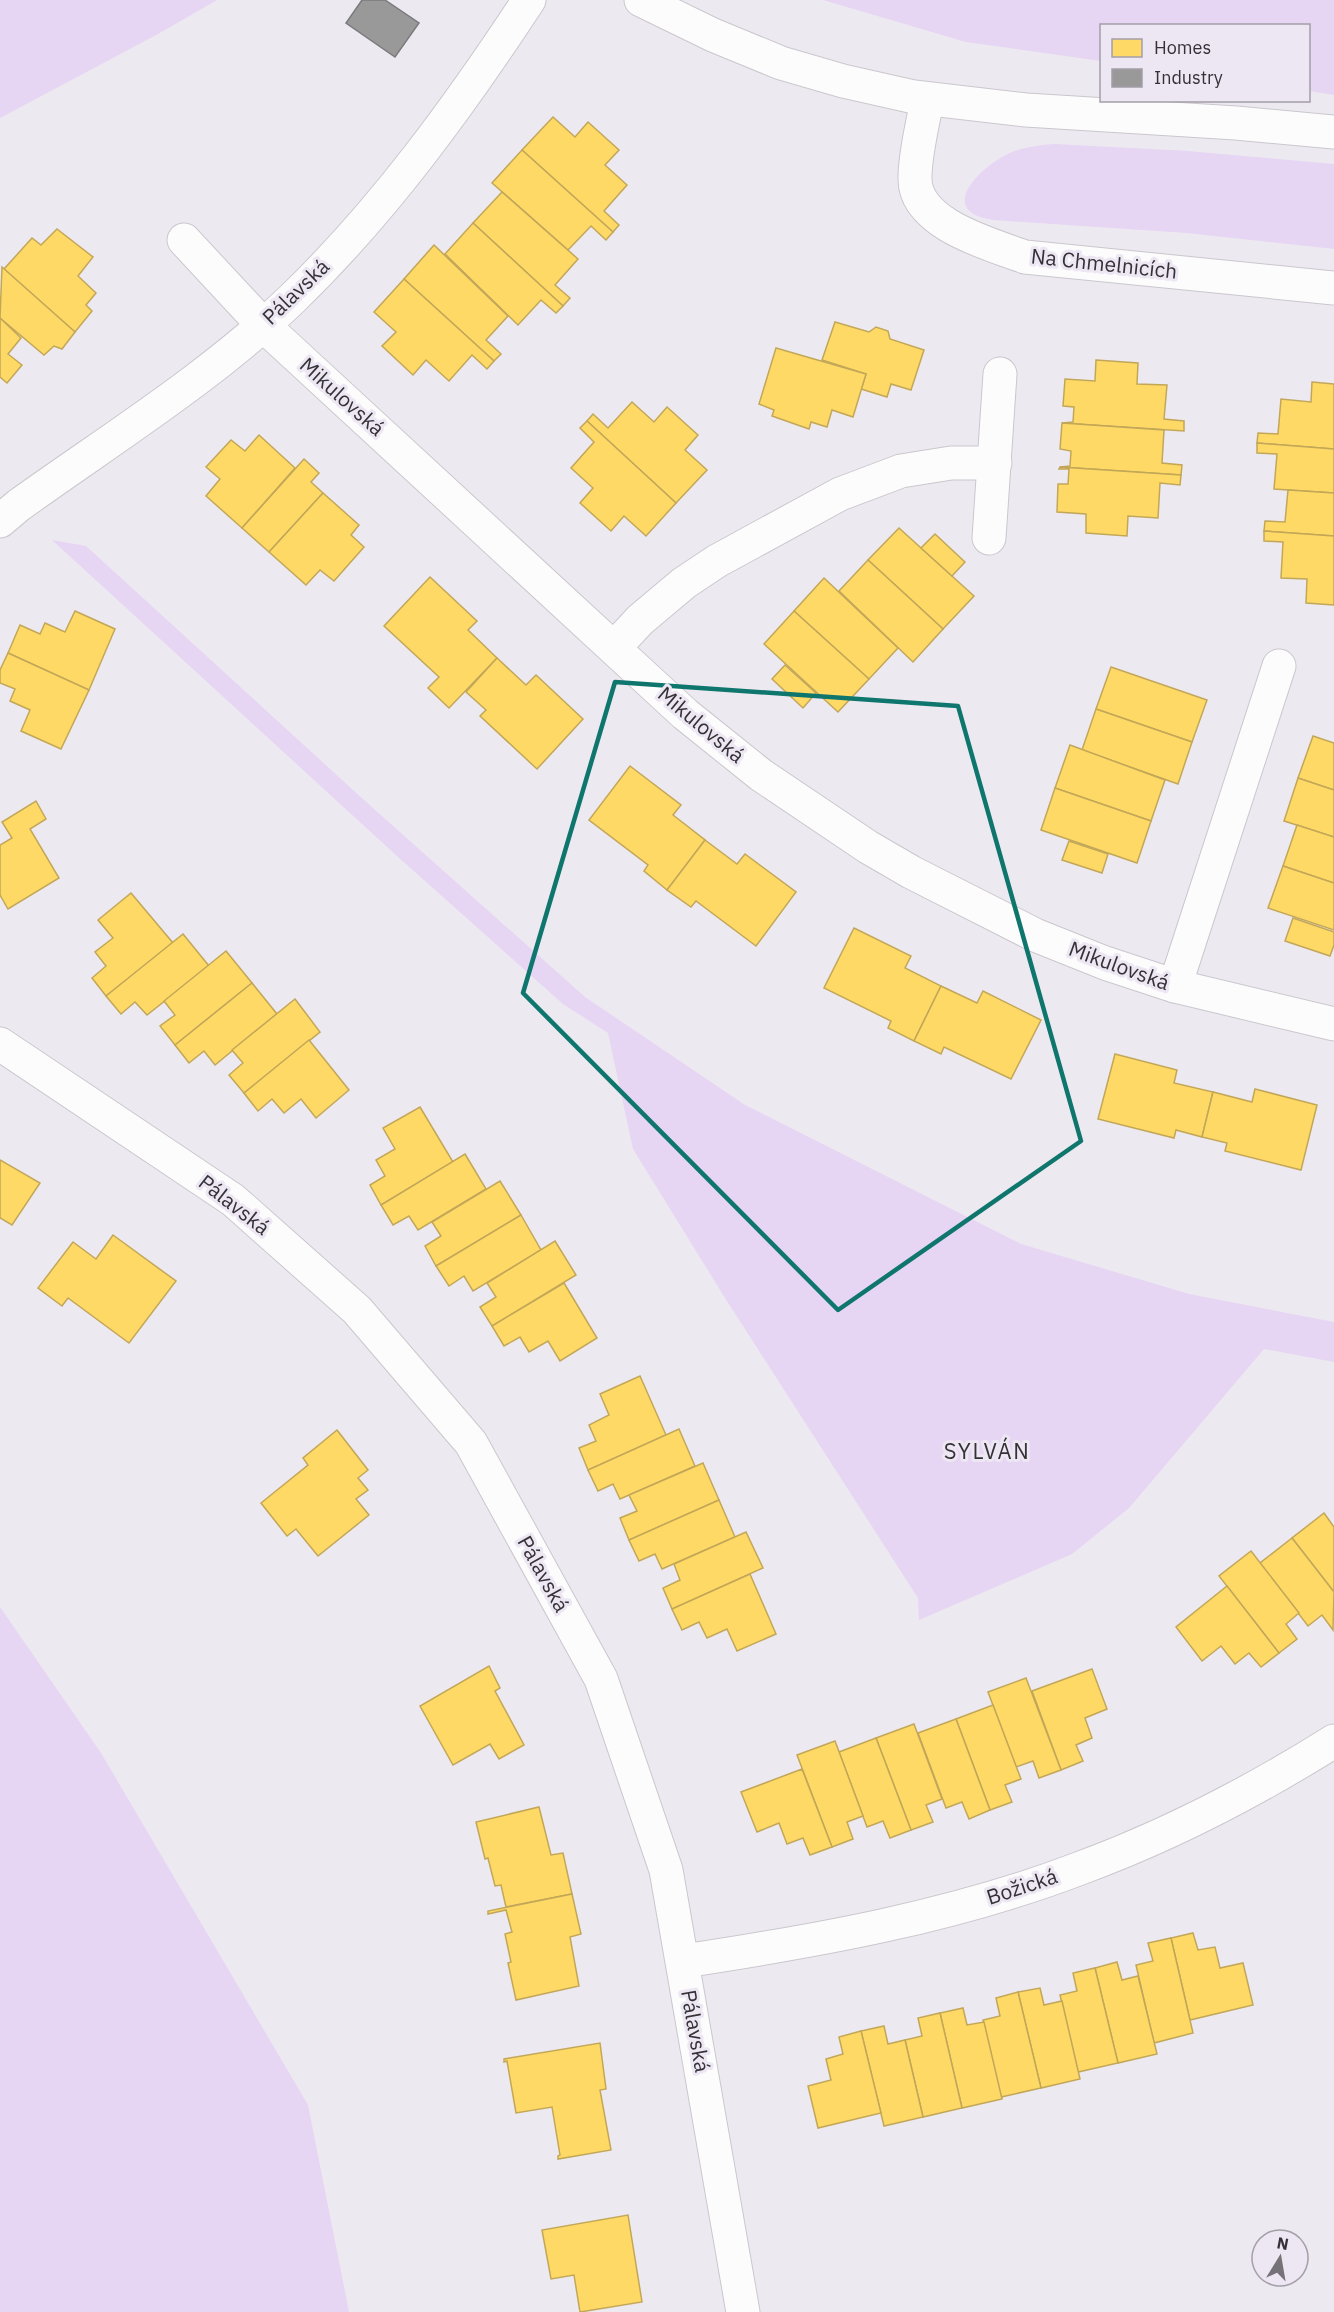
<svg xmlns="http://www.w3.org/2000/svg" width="1334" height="2312" font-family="'IBM Plex Sans',sans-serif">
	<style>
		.green { fill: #e6d5f3 }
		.homes { fill: #ffd966; stroke: #c2a758; stroke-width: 1.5 }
		.industry { fill: #999; stroke: #7b7a7c; stroke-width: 1.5 }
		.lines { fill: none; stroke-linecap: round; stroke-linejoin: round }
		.minor-casing { stroke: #cbc7cd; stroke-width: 35 }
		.minor { stroke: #fcfcfd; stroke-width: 33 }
		.marked { fill: none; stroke: #0f766e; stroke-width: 4.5; stroke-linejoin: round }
		.labels { text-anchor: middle; stroke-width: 6; stroke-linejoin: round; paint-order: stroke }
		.street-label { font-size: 21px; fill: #353237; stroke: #ede6f3 }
		.neighbourhood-label { font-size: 22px; letter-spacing: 1.5px; fill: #353237; stroke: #ede6f3 }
	</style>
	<rect width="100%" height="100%" fill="#ede9f0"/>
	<g class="green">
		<path d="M 0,0 L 217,0 L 158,34 L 0,118 Z"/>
		<path d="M 823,0 L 1334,0 L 1334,95 L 1309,91 L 1308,26 L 1102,26 L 1101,61 L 966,42 Z"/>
		<path d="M 1054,144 L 1188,151 L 1334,164 L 1334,249 L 1187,233 L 993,220 C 933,211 983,164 1012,152 C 1025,147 1039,145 1054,144 Z"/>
		<path d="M 52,540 L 86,546 L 364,800 L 585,997 L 745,1105 L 1021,1244 L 1189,1294 L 1334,1322 L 1334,1362 L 1264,1349 L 1129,1508 L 1072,1554 L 919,1620 L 918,1598 L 725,1298 L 633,1149 L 608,1033 L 563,1004 L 397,856 Z"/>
		<path d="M 0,1607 L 101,1753 L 308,2105 L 349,2312 L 0,2312 Z"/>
	</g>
	<g class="homes">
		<path d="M 553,117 L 575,137 L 588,122 L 619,150 L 605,165 L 627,185 L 604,211 L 619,225 L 613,232 L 522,150 Z"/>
		<path d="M 522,150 L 613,232 L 606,240 L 591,226 L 568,250 L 492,183 Z"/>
		<path d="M 502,192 L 578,259 L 555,285 L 570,298 L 563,306 L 473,223 Z"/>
		<path d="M 473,223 L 563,306 L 556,313 L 541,300 L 518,325 L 445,254 Z"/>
		<path d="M 57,229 L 93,257 L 78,276 L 96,293 L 86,305 L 92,311 L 75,332 L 4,269 L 32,238 L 41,245 Z"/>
		<path d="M 434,245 L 508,316 L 486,340 L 501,354 L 494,361 L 404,279 Z"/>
		<path d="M 2,267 L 75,332 L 62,349 L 54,346 L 44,355 L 0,318 Z"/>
		<path d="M 404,279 L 494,361 L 487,369 L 472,355 L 449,381 L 426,360 L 413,375 L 382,346 L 396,332 L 374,312 Z"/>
		<path d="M 0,318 L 21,338 L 8,354 L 22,365 L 7,383 L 0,377 Z"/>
		<path d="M 835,322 L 869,332 L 876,327 L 888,331 L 890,339 L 924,350 L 911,390 L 891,384 L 887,397 L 861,389 L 866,374 L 822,360 Z"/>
		<path d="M 776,348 L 866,374 L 853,417 L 832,410 L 827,427 L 811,422 L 809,429 L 772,416 L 774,410 L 759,404 Z"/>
		<path d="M 1096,360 L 1138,363 L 1137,384 L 1167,385 L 1164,419 L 1184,421 L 1184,431 L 1062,423 L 1073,422 L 1074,407 L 1063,406 L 1065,379 L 1095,381 Z"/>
		<path d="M 1312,382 L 1334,384 L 1334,449 L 1257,443 L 1258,433 L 1278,434 L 1281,399 L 1311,402 Z"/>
		<path d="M 632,402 L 654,422 L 667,407 L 698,435 L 685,450 L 707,470 L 676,503 L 587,421 L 593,414 L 608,428 Z"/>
		<path d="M 587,421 L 676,503 L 646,536 L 624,516 L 611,531 L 580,503 L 593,488 L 571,468 L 594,442 L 580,428 Z"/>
		<path d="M 1062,423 L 1164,430 L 1162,463 L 1182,465 L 1181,475 L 1060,467 L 1070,466 L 1071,451 L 1060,449 Z"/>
		<path d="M 259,435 L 295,468 L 242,528 L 206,496 L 220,479 L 206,467 L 231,440 L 245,451 Z"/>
		<path d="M 1257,443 L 1334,449 L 1334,493 L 1274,489 L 1277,454 L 1257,453 Z"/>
		<path d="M 304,459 L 319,473 L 311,482 L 323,493 L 269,552 L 242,528 Z"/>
		<path d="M 1060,467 L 1181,475 L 1180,485 L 1160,483 L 1158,518 L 1128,516 L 1127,536 L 1086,533 L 1086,514 L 1057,512 L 1058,484 L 1068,484 L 1069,469 L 1059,469 Z"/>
		<path d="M 1288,490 L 1334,493 L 1334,536 L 1264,531 L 1265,521 L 1285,522 Z"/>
		<path d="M 323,493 L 359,525 L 351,535 L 364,547 L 334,581 L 320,570 L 306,585 L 269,552 Z"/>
		<path d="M 899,528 L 974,596 L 943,629 L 868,560 Z"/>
		<path d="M 1264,531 L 1334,536 L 1334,605 L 1306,603 L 1307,579 L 1281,578 L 1283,542 L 1264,541 Z"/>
		<path d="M 935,534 L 965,562 L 952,576 L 921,548 Z"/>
		<path d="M 868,560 L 943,629 L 913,662 L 839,591 Z"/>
		<path d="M 430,577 L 477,621 L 468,630 L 497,658 L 449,708 L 428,688 L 439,677 L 384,626 Z"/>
		<path d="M 824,578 L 898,648 L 869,679 L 794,611 Z"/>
		<path d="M 75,611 L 115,629 L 89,690 L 8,653 L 20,625 L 40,634 L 45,623 L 65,632 Z"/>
		<path d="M 794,611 L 869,679 L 838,712 L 764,644 Z"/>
		<path d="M 8,653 L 89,690 L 61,749 L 21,731 L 30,710 L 10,701 L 15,689 L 0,683 L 0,670 Z"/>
		<path d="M 497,658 L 526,685 L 536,675 L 583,719 L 537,769 L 480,716 L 486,710 L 466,692 Z"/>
		<path d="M 785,665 L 816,693 L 803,708 L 772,679 Z"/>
		<path d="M 1111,667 L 1207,700 L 1192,742 L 1096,709 Z"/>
		<path d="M 1096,709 L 1192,742 L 1178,784 L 1082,750 Z"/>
		<path d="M 1313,736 L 1334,743 L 1334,790 L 1298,778 Z"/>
		<path d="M 1070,745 L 1165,780 L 1151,821 L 1055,788 Z"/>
		<path d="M 630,766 L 681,805 L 673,815 L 705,840 L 667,890 L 644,871 L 648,865 L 589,820 Z"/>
		<path d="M 1298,778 L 1334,790 L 1334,837 L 1284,821 Z"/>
		<path d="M 1055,788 L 1151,821 L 1137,863 L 1041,830 Z"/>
		<path d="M 36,801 L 46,819 L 30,829 L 59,878 L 8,909 L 0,895 L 0,845 L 12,838 L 2,822 Z"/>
		<path d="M 1297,825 L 1334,837 L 1334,883 L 1283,866 Z"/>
		<path d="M 705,840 L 737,864 L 745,854 L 796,892 L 756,946 L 696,901 L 691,907 L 667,890 Z"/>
		<path d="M 1069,841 L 1108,854 L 1102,873 L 1062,860 Z"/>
		<path d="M 1283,866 L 1334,883 L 1334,930 L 1268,908 Z"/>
		<path d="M 131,893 L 173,943 L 106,996 L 92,978 L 106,966 L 95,952 L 113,938 L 98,920 Z"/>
		<path d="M 1293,918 L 1334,932 L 1334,945 L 1330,956 L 1285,941 Z"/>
		<path d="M 854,928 L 911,956 L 905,968 L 941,986 L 914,1041 L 888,1028 L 891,1021 L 824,988 Z"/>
		<path d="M 183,934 L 209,966 L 147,1015 L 135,1002 L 121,1014 L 106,996 Z"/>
		<path d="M 226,951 L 252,983 L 175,1045 L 160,1026 L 175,1015 L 164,1001 Z"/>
		<path d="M 252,983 L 277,1014 L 215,1065 L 204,1051 L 189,1063 L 175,1045 Z"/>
		<path d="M 941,986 L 977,1003 L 983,991 L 1041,1020 L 1011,1079 L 944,1047 L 941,1054 L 914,1041 Z"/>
		<path d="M 295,999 L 320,1032 L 244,1093 L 229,1075 L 243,1063 L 232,1050 Z"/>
		<path d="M 309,1040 L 349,1090 L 316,1118 L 301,1099 L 284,1113 L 272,1099 L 258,1111 L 244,1093 Z"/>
		<path d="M 1115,1054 L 1177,1070 L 1174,1083 L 1213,1092 L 1202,1137 L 1176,1130 L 1174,1138 L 1098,1119 Z"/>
		<path d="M 1255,1089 L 1317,1105 L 1301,1170 L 1225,1151 L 1227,1143 L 1202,1137 L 1213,1092 L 1252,1102 Z"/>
		<path d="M 420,1107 L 453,1162 L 381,1205 L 370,1185 L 385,1176 L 376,1160 L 395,1149 L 383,1128 Z"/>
		<path d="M 465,1154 L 486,1189 L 418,1230 L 409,1216 L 393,1225 L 381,1205 Z"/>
		<path d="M 0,1160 L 40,1183 L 12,1225 L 0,1218 Z"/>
		<path d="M 500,1181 L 521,1215 L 436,1266 L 425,1246 L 441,1236 L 432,1222 Z"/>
		<path d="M 521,1215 L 541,1250 L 473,1291 L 464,1276 L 449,1286 L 436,1266 Z"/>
		<path d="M 113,1235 L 176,1281 L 129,1343 L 68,1298 L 62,1306 L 38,1288 L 73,1242 L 96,1259 Z"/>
		<path d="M 555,1241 L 576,1275 L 492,1326 L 480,1307 L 496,1297 L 487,1283 Z"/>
		<path d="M 564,1283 L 597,1338 L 560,1361 L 548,1341 L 529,1352 L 520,1337 L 504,1346 L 492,1326 Z"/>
		<path d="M 640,1376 L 666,1435 L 588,1470 L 579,1448 L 596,1441 L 589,1425 L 609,1415 L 600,1394 Z"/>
		<path d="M 679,1429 L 695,1466 L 620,1499 L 613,1484 L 598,1491 L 588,1470 Z"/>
		<path d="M 337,1430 L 368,1470 L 358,1478 L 368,1490 L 356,1499 L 369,1515 L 318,1556 L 296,1529 L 287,1536 L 261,1503 L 308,1465 L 303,1458 Z"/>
		<path d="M 703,1463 L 719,1500 L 629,1540 L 620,1518 L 637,1511 L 629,1495 Z"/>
		<path d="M 719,1500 L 735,1537 L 662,1569 L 655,1554 L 639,1561 L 629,1540 Z"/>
		<path d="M 1324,1513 L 1334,1527 L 1334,1592 L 1292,1538 Z"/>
		<path d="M 746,1532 L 763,1568 L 672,1609 L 663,1588 L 680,1580 L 674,1564 Z"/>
		<path d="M 1292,1538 L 1334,1592 L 1333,1630 L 1322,1615 L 1308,1626 L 1260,1563 Z"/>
		<path d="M 1251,1551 L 1299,1613 L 1286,1624 L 1297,1639 L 1279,1653 L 1219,1576 Z"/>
		<path d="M 750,1574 L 776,1634 L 737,1651 L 727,1629 L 707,1638 L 699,1622 L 682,1630 L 672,1609 Z"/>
		<path d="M 1227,1586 L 1279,1653 L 1261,1667 L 1249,1653 L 1235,1664 L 1221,1646 L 1202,1661 L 1176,1627 Z"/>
		<path d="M 489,1666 L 500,1688 L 495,1691 L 524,1745 L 499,1759 L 490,1744 L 453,1765 L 420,1706 Z"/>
		<path d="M 1092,1669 L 1107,1709 L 1085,1718 L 1092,1738 L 1076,1745 L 1083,1761 L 1061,1770 L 1032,1691 Z"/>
		<path d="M 1026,1678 L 1061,1770 L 1039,1778 L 1033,1761 L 1016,1767 L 988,1692 Z"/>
		<path d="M 993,1705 L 1021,1779 L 1005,1785 L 1012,1802 L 990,1810 L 956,1719 Z"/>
		<path d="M 956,1719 L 990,1810 L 969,1819 L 962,1802 L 946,1808 L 918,1733 Z"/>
		<path d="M 914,1724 L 942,1799 L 926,1805 L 933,1822 L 911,1830 L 876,1738 Z"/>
		<path d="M 876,1738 L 911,1830 L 890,1838 L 883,1821 L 867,1827 L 839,1752 Z"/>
		<path d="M 835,1741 L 863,1816 L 847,1822 L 853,1839 L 832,1847 L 797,1755 Z"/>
		<path d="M 802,1769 L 832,1847 L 810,1855 L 803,1838 L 787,1844 L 779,1823 L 757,1832 L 741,1792 Z"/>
		<path d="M 539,1807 L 551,1855 L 563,1853 L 572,1894 L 506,1907 L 501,1885 L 495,1886 L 488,1858 L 485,1859 L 476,1822 Z"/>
		<path d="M 572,1894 L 581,1934 L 570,1937 L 579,1986 L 516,2000 L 508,1963 L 511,1962 L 505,1934 L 512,1932 L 506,1910 L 488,1914 L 488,1911 Z"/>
		<path d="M 1193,1933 L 1198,1950 L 1215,1947 L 1220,1968 L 1243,1963 L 1253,2005 L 1190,2020 L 1171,1938 Z"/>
		<path d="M 1171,1938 L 1193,2033 L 1154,2043 L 1136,1965 L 1153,1961 L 1148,1943 Z"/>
		<path d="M 1117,1962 L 1122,1980 L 1138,1976 L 1157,2054 L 1118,2063 L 1095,1968 Z"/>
		<path d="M 1095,1968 L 1118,2063 L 1078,2072 L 1060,1995 L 1077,1991 L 1073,1973 Z"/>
		<path d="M 1040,1988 L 1044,2005 L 1062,2001 L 1080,2079 L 1041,2088 L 1018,1992 Z"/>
		<path d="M 1018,1992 L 1041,2088 L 1001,2097 L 983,2020 L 1000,2016 L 996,1998 Z"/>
		<path d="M 963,2008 L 967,2025 L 984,2022 L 1002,2099 L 962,2108 L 940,2013 Z"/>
		<path d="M 940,2013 L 962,2108 L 923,2117 L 905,2040 L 922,2036 L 918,2018 Z"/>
		<path d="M 884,2026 L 888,2044 L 905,2040 L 923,2117 L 884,2126 L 861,2031 Z"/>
		<path d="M 861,2031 L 881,2113 L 818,2128 L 808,2086 L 831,2080 L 826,2059 L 843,2054 L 839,2037 Z"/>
		<path d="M 600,2043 L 606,2089 L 600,2090 L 611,2150 L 558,2159 L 558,2156 L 560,2155 L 552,2107 L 516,2113 L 507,2061 L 504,2062 L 504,2059 Z"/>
		<path d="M 628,2215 L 642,2302 L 580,2312 L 574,2275 L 551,2279 L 542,2230 Z"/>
	</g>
	<path class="industry" d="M 362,0 L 385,0 L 419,23 L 395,57 L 346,23 Z"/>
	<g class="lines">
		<g class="minor-casing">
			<g id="minor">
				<path d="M 641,0 L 713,35 L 781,63 L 843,81 L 914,97 L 1026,110 L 1236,123 L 1334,132"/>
				<path d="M 927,99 C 923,125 915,152 915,178 C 914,224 990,244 1025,257 L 1334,288"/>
				<path d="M 184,240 L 263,325 L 685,714 L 761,775 L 868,847 L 911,872 L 1035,935 L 1105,963 L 1175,986 L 1334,1024"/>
				<path d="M 0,521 L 19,505 C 111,439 211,377 293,298 C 384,210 460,105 529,0"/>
				<path d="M 989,538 L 1000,374"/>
				<path d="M 614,648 L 640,620 L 684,583 L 717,561 L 840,494 L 901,471 L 951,463 L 995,463"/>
				<path d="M 1175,986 L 1279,666"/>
				<path d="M 0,1044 L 233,1200 L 357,1310 L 471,1443 L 601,1679 L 666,1870 L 743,2312"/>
				<path d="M 684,1961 C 816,1941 952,1917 1078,1869 C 1168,1836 1253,1792 1334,1741"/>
			</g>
		</g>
		<use href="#minor" class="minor"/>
	</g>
	<path class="marked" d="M 615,682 L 958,706 L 1081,1141 L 838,1310 L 523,993 Z"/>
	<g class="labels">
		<g class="street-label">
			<text transform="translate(1104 264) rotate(6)" y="7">Na Chmelnicích</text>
			<text transform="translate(296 292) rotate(-44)" y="7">Pálavská</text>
			<text transform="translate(342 397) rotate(42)" y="7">Mikulovská</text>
			<text transform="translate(701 725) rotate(40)" y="7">Mikulovská</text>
			<text transform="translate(1119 966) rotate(20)" y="7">Mikulovská</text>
			<text transform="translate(234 1205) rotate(38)" y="7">Pálavská</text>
			<text transform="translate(543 1574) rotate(61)" y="7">Pálavská</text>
			<text transform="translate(1022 1887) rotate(-18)" y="7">Božická</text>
			<text transform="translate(695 2031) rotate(80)" y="7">Pálavská</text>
		</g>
		<g class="neighbourhood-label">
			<text x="987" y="1459">SYLVÁN</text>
		</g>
	</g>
	<rect x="1100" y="24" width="210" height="78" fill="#ede6f3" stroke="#a39ea8" stroke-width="1.5"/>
	<rect x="1112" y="39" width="30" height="18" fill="#ffd966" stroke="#a39ea8" stroke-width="1.5"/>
	<text x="1154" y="54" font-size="18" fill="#353237">Homes</text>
	<rect x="1112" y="69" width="30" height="18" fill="#999999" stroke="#a39ea8" stroke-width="1.5"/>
	<text x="1154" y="84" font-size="18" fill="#353237">Industry</text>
	<g transform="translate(1280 2258) rotate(11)"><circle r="28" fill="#ede6f3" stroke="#a39ea8" stroke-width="1.5"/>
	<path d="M0-4.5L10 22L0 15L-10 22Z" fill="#757278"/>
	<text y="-9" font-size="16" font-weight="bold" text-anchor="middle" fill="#353237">N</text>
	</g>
</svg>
